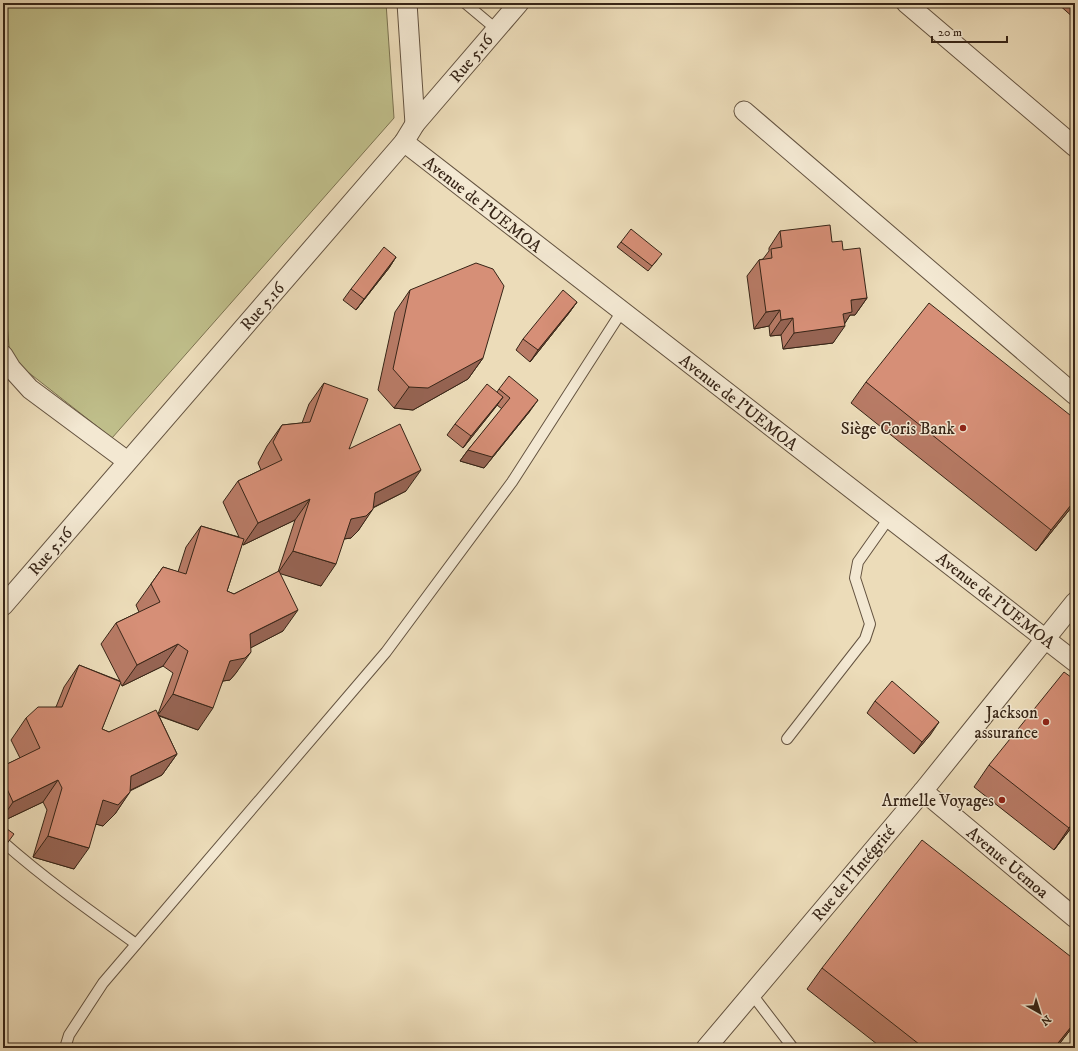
<svg xmlns="http://www.w3.org/2000/svg" width="1078" height="1051" font-family="'IM FELL DW Pica',serif">
	<style>
		.green { fill: #bfbe8a; stroke: #7b7250 }
		.lines { fill: none; stroke-linecap: round; stroke-linejoin: round }
		.lane-casing { stroke: #645340; stroke-width: 12 }
		.street-casing { stroke: #645340; stroke-width: 21 }
		.lane { stroke: #f3e8d2; stroke-width: 10 }
		.street { stroke: #f3e8d2; stroke-width: 19 }
		.wall { fill: #b87b66; stroke: #372517; fill-rule: evenodd }
		.shaded-wall { fill: #966453; stroke: #372517 }
		.building { fill: #d68f77; stroke: #372517 }
		.poi-dot { fill: #8f2418; stroke: #f3e8d2; stroke-width: 1.5 }
		.labels { text-anchor: middle; stroke-width: 3; stroke-linejoin: round; paint-order: stroke }
		.street-label { font-size: 17px; fill: #372517; stroke: #f3e8d2 }
		.poi-label { font-size: 17px; fill: #372517; stroke: #f3e8d2; text-anchor: end }
	</style>
	<rect width="100%" height="100%" fill="#ecdcb9"/>
	<filter id="stains"><feTurbulence type="fractalNoise" baseFrequency=".005" numOctaves="4"/><feColorMatrix values="0 0 0 0 .2 0 0 0 0 .09 0 0 0 0 .02 0 0 0 .5 -.17"/></filter>
	<radialGradient id="worn" r=".72"><stop offset=".6" stop-color="#630" stop-opacity="0"/><stop offset="1" stop-color="#630" stop-opacity=".3"/></radialGradient>
	<path class="green" d="M 3,3 L 386,3 L 394,118 L 112,438 L 10,358 L 3,276 Z"/>
	<g class="lines">
		<g class="lane-casing">
			<g id="lane">
				<path d="M 465,3 L 496,29"/>
				<path d="M 787,739 L 865,639 L 870,624 L 855,578 L 858,562 L 889,518"/>
				<path d="M 3,842 C 45,879 90,911 136,944"/>
				<path d="M 751,993 L 793,1048"/>
				<path d="M 65,1048 L 69,1035 L 103,983 L 386,652 L 512,482 L 622,311"/>
			</g>
		</g>
		<g class="street-casing">
			<g id="street">
				<path d="M 407,3 L 415,124"/>
				<path d="M 906,3 L 1075,147"/>
				<path d="M 744,111 L 1075,395"/>
				<path d="M 404,142 L 1075,662"/>
				<path d="M 3,355 L 11,368 L 30,389 L 127,461"/>
				<path d="M 3,606 L 404,142 L 415,124 L 519,3"/>
				<path d="M 923,791 L 1075,918"/>
				<path d="M 706,1048 L 923,791 L 1075,602"/>
			</g>
		</g>
		<use href="#lane" class="lane"/>
		<use href="#street" class="street"/>
	</g>
	<g class="wall">
		<path d="M 1057,3 L 1075,3 L 1075,19 Z"/>
		<path d="M 780,231 L 832,242 L 843,250 L 867,298 L 855,315 L 850,315 L 833,343 L 783,349 L 781,335 L 770,336 L 769,326 L 754,329 L 747,276 L 759,260 L 763,259 L 769,251 L 769,248 Z"/>
		<path d="M 621,242 L 658,259 L 648,271 L 617,247 Z"/>
		<path d="M 396,257 L 389,268 L 356,310 L 343,300 L 351,289 Z"/>
		<path d="M 410,290 L 483,358 L 468,379 L 413,410 L 394,408 L 378,390 L 395,312 Z"/>
		<path d="M 577,302 L 569,313 L 530,362 L 516,350 L 523,339 Z"/>
		<path d="M 866,382 L 1075,503 L 1036,551 L 851,403 Z"/>
		<path d="M 324,383 L 349,449 L 406,491 L 373,508 L 358,531 L 351,538 L 344,539 L 321,586 L 280,573 L 283,631 L 250,648 L 236,673 L 230,680 L 223,681 L 198,730 L 159,716 L 177,754 L 162,775 L 130,791 L 115,814 L 103,826 L 96,824 L 74,869 L 33,857 L 47,810 L 43,802 L 3,821 L 3,766 L 20,758 L 11,740 L 26,718 L 56,707 L 64,687 L 79,665 L 120,681 L 101,644 L 116,623 L 139,612 L 136,605 L 163,567 L 178,572 L 186,547 L 201,526 L 239,537 L 223,502 L 238,481 L 261,470 L 258,463 L 267,446 L 282,425 L 302,423 L 309,404 ZM 295,520 L 278,572 L 234,594 L 227,591 L 242,544 L 243,545 ZM 163,666 L 173,673 L 158,714 L 109,732 L 102,729 L 120,682 L 122,686 Z"/>
		<path d="M 499,389 L 530,411 L 484,468 L 460,461 L 468,450 L 502,409 L 497,405 L 463,448 L 447,435 L 455,424 L 497,392 Z"/>
		<path d="M 1075,680 L 1075,823 L 1054,850 L 974,787 L 989,765 Z"/>
		<path d="M 875,701 L 931,734 L 914,754 L 867,713 Z"/>
		<path d="M 1075,960 L 1075,1024 L 1056,1048 L 882,1048 L 807,989 L 822,968 Z"/>
	</g>
	<g class="shaded-wall">
		<path d="M 396,257 L 389,268 L 356,310 L 364,299 Z"/>
		<path d="M 867,298 L 855,315 L 850,315 L 843,326 L 845,326 L 833,343 L 783,349 L 794,333 L 851,300 Z"/>
		<path d="M 577,302 L 569,313 L 530,362 L 538,350 Z"/>
		<path d="M 780,310 L 769,326 L 754,329 L 766,312 Z"/>
		<path d="M 793,318 L 781,335 L 770,336 L 781,320 Z"/>
		<path d="M 483,358 L 468,379 L 413,410 L 394,408 L 409,387 Z"/>
		<path d="M 503,397 L 495,408 L 463,448 L 471,436 Z"/>
		<path d="M 538,400 L 530,411 L 484,468 L 460,461 L 468,450 Z"/>
		<path d="M 421,470 L 406,491 L 360,514 L 375,493 Z"/>
		<path d="M 310,499 L 295,520 L 243,545 L 258,523 Z"/>
		<path d="M 1075,500 L 1075,503 L 1036,551 L 1051,530 Z"/>
		<path d="M 373,509 L 358,531 L 351,538 L 336,540 L 351,519 Z"/>
		<path d="M 293,551 L 336,564 L 321,586 L 278,573 Z"/>
		<path d="M 298,610 L 283,631 L 235,656 L 250,634 Z"/>
		<path d="M 178,644 L 163,666 L 122,686 L 137,665 Z"/>
		<path d="M 251,652 L 236,673 L 230,680 L 215,682 L 230,661 Z"/>
		<path d="M 173,694 L 213,708 L 198,730 L 158,715 Z"/>
		<path d="M 939,722 L 931,734 L 914,754 L 922,742 Z"/>
		<path d="M 177,754 L 162,775 L 116,797 L 131,776 Z"/>
		<path d="M 58,780 L 43,802 L 3,821 L 3,817 L 13,802 Z"/>
		<path d="M 130,792 L 115,814 L 103,826 L 88,822 L 103,800 Z"/>
		<path d="M 1075,820 L 1075,823 L 1054,850 L 1069,828 Z"/>
		<path d="M 48,836 L 89,848 L 74,869 L 33,857 Z"/>
		<path d="M 1075,1022 L 1075,1024 L 1056,1048 L 1054,1048 Z"/>
	</g>
	<g class="building">
		<path d="M 830,225 L 832,242 L 842,241 L 843,250 L 860,248 L 867,298 L 851,300 L 852,312 L 843,314 L 845,326 L 794,333 L 793,318 L 781,320 L 780,310 L 766,312 L 759,260 L 772,258 L 771,249 L 782,247 L 780,231 Z"/>
		<path d="M 631,229 L 662,254 L 652,266 L 621,242 Z"/>
		<path d="M 384,247 L 396,257 L 364,299 L 351,289 Z"/>
		<path d="M 476,263 L 493,269 L 504,286 L 483,358 L 428,388 L 409,387 L 393,369 L 410,290 Z"/>
		<path d="M 563,290 L 577,302 L 538,350 L 523,339 Z"/>
		<path d="M 929,303 L 1075,419 L 1075,500 L 1051,530 L 866,382 Z"/>
		<path d="M 509,376 L 538,400 L 492,457 L 468,450 L 510,398 L 499,389 Z"/>
		<path d="M 324,383 L 368,399 L 349,449 L 400,424 L 421,470 L 375,493 L 373,509 L 366,516 L 351,519 L 336,564 L 293,551 L 310,499 L 258,523 L 238,481 L 282,460 L 273,442 L 282,425 L 310,422 Z"/>
		<path d="M 487,384 L 503,397 L 471,436 L 455,424 Z"/>
		<path d="M 201,526 L 244,539 L 227,591 L 234,594 L 279,571 L 298,610 L 250,634 L 251,652 L 245,658 L 230,661 L 213,708 L 173,694 L 188,651 L 178,644 L 137,665 L 116,623 L 160,602 L 151,584 L 163,567 L 186,574 Z"/>
		<path d="M 79,665 L 121,682 L 102,729 L 109,732 L 156,710 L 177,754 L 131,776 L 130,792 L 118,805 L 103,800 L 89,848 L 48,836 L 62,788 L 58,780 L 13,802 L 3,780 L 3,766 L 40,748 L 26,718 L 38,707 L 62,707 Z"/>
		<path d="M 1064,672 L 1075,680 L 1075,820 L 1069,828 L 989,765 Z"/>
		<path d="M 892,681 L 939,722 L 922,742 L 875,701 Z"/>
		<path d="M 3,826 L 14,834 L 3,849 Z"/>
		<path d="M 922,840 L 1075,960 L 1075,1022 L 1054,1048 L 924,1048 L 822,968 Z"/>
	</g>
	<g class="poi-dot">
		<circle cx="963" cy="428" r="4"/>
		<circle cx="1046" cy="722" r="4"/>
		<circle cx="1002" cy="800" r="4"/>
	</g>
	<g class="labels">
		<g class="street-label">
			<text transform="translate(471 58) rotate(-50)" y="6">Rue 5.16</text>
			<text transform="translate(483 204) rotate(38)" y="6">Avenue de l'UEMOA</text>
			<text transform="translate(262 306) rotate(-49)" y="6">Rue 5.16</text>
			<text transform="translate(739 402) rotate(38)" y="6">Avenue de l'UEMOA</text>
			<text transform="translate(50 551) rotate(-49)" y="6">Rue 5.16</text>
			<text transform="translate(996 600) rotate(38)" y="6">Avenue de l'UEMOA</text>
			<text transform="translate(1008 862) rotate(40)" y="6">Avenue Uemoa</text>
			<text transform="translate(853 873) rotate(-50)" y="6">Rue de l'Intégrité</text>
		</g>
		<g class="poi-label">
			<text x="955" y="434">Siège Coris Bank</text>
			<text x="1038" y="718">Jackson<tspan x="1038" dy="20">assurance</tspan></text>
			<text x="994" y="806">Armelle Voyages</text>
		</g>
	</g>
	<rect width="1078" height="1051" fill="none" stroke="#ecdcb9" stroke-width="16"/>
	<rect x="4" y="4" width="1070" height="1043" fill="none" stroke="#372517" stroke-width="2"/>
	<rect x="8" y="8" width="1062" height="1035" fill="none" stroke="#372517"/>
	<g transform="translate(1040 1013) rotate(141)" stroke="#f3e8d2" stroke-width="3" paint-order="stroke">
	<path d="M0-3L7 15L0 10L-7 15Z" fill="#372517"/>
	<text y="-6" font-size="11" font-weight="bold" text-anchor="middle" fill="#372517">N</text>
	</g>
	<path d="M932 36v6h75v-6" fill="none" stroke="#372517" stroke-width="2"/>
	<text x="938" y="36" font-size="12" fill="#372517" stroke="#f3e8d2" stroke-width="3" paint-order="stroke">20 m</text>
	<rect width="100%" height="100%" filter="url(#stains)"/>
	<rect width="100%" height="100%" fill="url(#worn)"/>
</svg>
